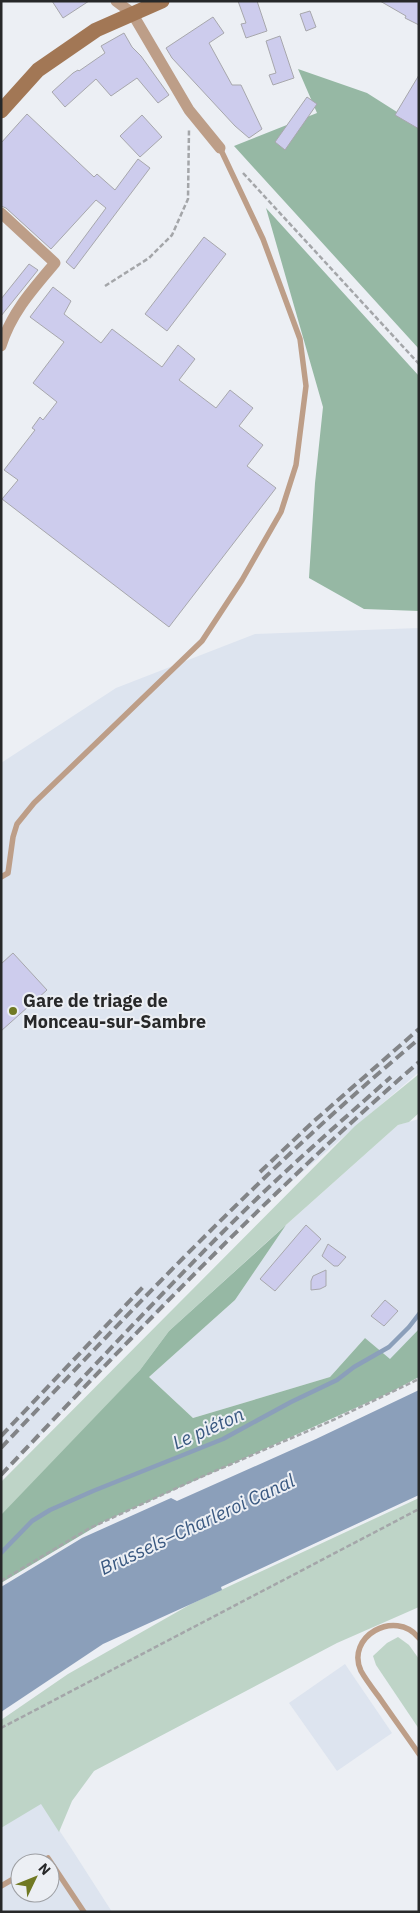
<svg xmlns="http://www.w3.org/2000/svg" width="420" height="1913" font-family="'IBM Plex Sans',sans-serif">
	<style>
		.built { fill: #dde4ef; fill-rule: evenodd }
		.green { fill: #bed4c7 }
		.forest { fill: #96b8a4 }
		.water { fill: #8b9fba }
		.lines { fill: none; stroke-linecap: round; stroke-linejoin: round }
		.stream { stroke: #8b9fba; stroke-width: 4.5 }
		.building { fill: #cdcced; stroke: #a7a7ac }
		.path { stroke: #a4a6a9; stroke-width: 2.5; stroke-dasharray: 5 2.5; stroke-linecap: butt }
		.lane { stroke: #bd9e88; stroke-width: 5.5 }
		.street { stroke: #bd9e88; stroke-width: 11 }
		.secondary { stroke: #a27755; stroke-width: 15 }
		.rail { stroke: #828487; stroke-width: 4; stroke-dasharray: 10 5; stroke-linecap: butt }
		.poi-dot { fill: #707923; stroke: #eceff4; stroke-width: 2 }
		.labels { text-anchor: middle; stroke-width: 4; stroke-linejoin: round; paint-order: stroke }
		.poi-label { font-size: 18px; font-weight: bold; fill: #272829; stroke: #eceff4; text-anchor: start }
		.water-label { font-size: 19px; font-style: italic; fill: #395880; stroke: #eceff4 }
	</style>
	<rect width="100%" height="100%" fill="#eceff4"/>
	<g class="built">
		<path d="M 419,628 L 419,1072 L 248,1219 L 1,1476 L 1,763 L 116,688 L 255,634 Z"/>
		<path d="M 419,1119 L 419,1329 L 390,1360 L 365,1338 L 330,1377 L 193,1418 L 149,1377 L 235,1300 L 286,1225 L 398,1125 Z"/>
		<path d="M 345,1664 L 392,1733 L 337,1771 L 289,1703 Z"/>
		<path d="M 1,1743 L 71,1848 L 112,1912 L 1,1912 ZM 20,1863 L 50,1863 L 50,1893 L 20,1893 Z"/>
	</g>
	<g class="green">
		<path d="M 419,1074 L 419,1113 L 409,1122 L 398,1125 L 268,1241 L 169,1331 L 140,1370 L 1,1520 L 1,1482 L 355,1126 Z"/>
		<path d="M 419,1498 L 419,1607 L 337,1643 L 94,1771 L 72,1801 L 59,1832 L 41,1804 L 1,1828 L 1,1720 L 68,1674 L 191,1604 Z"/>
		<path d="M 398,1637 L 409,1645 L 419,1659 L 419,1729 L 376,1665 L 373,1656 L 387,1643 Z"/>
	</g>
	<g class="forest">
		<path d="M 298,69 L 367,93 L 419,126 L 419,349 L 234,146 L 317,113 Z"/>
		<path d="M 266,208 L 419,376 L 419,611 L 364,609 L 309,578 L 315,483 L 323,407 Z"/>
		<path d="M 286,1225 L 235,1300 L 149,1377 L 193,1418 L 330,1377 L 365,1338 L 390,1359 L 419,1329 L 419,1377 L 391,1392 L 105,1521 L 1,1583 L 1,1515 L 140,1370 L 169,1331 Z"/>
	</g>
	<path class="water" d="M 419,1390 L 419,1495 L 221,1587 L 222,1590 L 103,1644 L 1,1712 L 1,1587 L 82,1538 L 171,1498 L 177,1501 L 316,1439 Z"/>
	<g class="lines">
		<path class="stream" d="M 1,1553 L 32,1521 L 50,1510 L 93,1491 L 223,1439 L 291,1402 L 337,1380 L 354,1367 L 389,1347 L 409,1327 L 419,1314"/>
	</g>
	<g class="building">
		<path d="M 52,1 L 89,1 L 63,18 Z"/>
		<path d="M 238,1 L 257,1 L 267,31 L 246,38 L 241,24 L 246,23 Z"/>
		<path d="M 380,1 L 419,1 L 419,25 L 405,18 L 406,16 Z"/>
		<path d="M 310,11 L 316,27 L 306,31 L 300,14 Z"/>
		<path d="M 213,17 L 224,33 L 209,43 L 232,85 L 241,85 L 262,129 L 249,138 L 235,126 L 172,58 L 166,48 Z"/>
		<path d="M 124,33 L 132,47 L 141,56 L 169,95 L 158,103 L 137,78 L 111,96 L 96,79 L 65,107 L 52,92 L 73,73 L 78,70 L 79,71 L 105,53 L 101,46 Z"/>
		<path d="M 280,36 L 294,78 L 273,85 L 269,75 L 276,73 L 266,41 Z"/>
		<path d="M 419,75 L 419,129 L 395,115 Z"/>
		<path d="M 307,97 L 317,104 L 285,150 L 275,142 Z"/>
		<path d="M 27,114 L 94,177 L 97,174 L 115,190 L 138,159 L 150,168 L 74,269 L 66,262 L 106,208 L 96,200 L 51,249 L 6,208 L 1,206 L 1,143 Z"/>
		<path d="M 142,115 L 162,137 L 140,157 L 120,136 Z"/>
		<path d="M 204,237 L 226,254 L 167,331 L 145,314 Z"/>
		<path d="M 29,264 L 38,270 L 1,316 L 1,299 Z"/>
		<path d="M 53,287 L 71,301 L 64,314 L 101,343 L 112,329 L 162,367 L 178,345 L 195,359 L 179,380 L 216,408 L 230,390 L 253,408 L 239,426 L 263,445 L 247,466 L 276,488 L 169,627 L 2,499 L 18,480 L 4,470 L 35,430 L 32,428 L 40,417 L 43,420 L 57,402 L 33,383 L 64,342 L 30,317 Z"/>
		<path d="M 13,953 L 47,990 L 1,1031 L 1,964 Z"/>
		<path d="M 306,1225 L 321,1239 L 275,1291 L 260,1279 Z"/>
		<path d="M 328,1244 L 346,1257 L 338,1266 L 334,1266 L 322,1256 Z"/>
		<path d="M 326,1270 L 326,1286 L 320,1289 L 311,1290 L 311,1281 L 313,1276 Z"/>
		<path d="M 385,1300 L 398,1311 L 384,1326 L 371,1316 Z"/>
	</g>
	<g class="lines">
		<g class="path">
			<path d="M 243,173 L 419,364"/>
			<path d="M 105,286 L 149,258 L 172,235 L 188,199 L 189,129"/>
			<path d="M 1,1581 L 88,1529 L 192,1481 L 331,1421 L 419,1379"/>
			<path d="M 1,1728 L 419,1509"/>
		</g>
		<g class="lane">
			<path d="M 1,877 L 8,873 L 13,837 L 17,824 L 34,803 L 202,641 L 242,580 L 281,512 L 296,465 L 306,386 L 300,339 L 263,239 L 220,148"/>
			<path d="M 419,1638 C 395,1608 345,1637 361,1671 C 366,1680 373,1689 379,1697 C 392,1716 406,1735 419,1754"/>
			<path d="M 41,1863 L 48,1858 L 84,1912"/>
			<path d="M 1,1886 L 20,1875"/>
		</g>
		<g class="street">
			<path d="M 116,1 L 132,13 L 189,110 L 220,148"/>
			<path d="M 1,213 L 55,263 C 33,289 11,313 1,346"/>
		</g>
		<path class="secondary" d="M 1,111 L 38,70 L 96,30 L 162,1"/>
		<g class="rail">
			<path d="M 260,1172 L 314,1121 L 419,1029"/>
			<path d="M 75,1386 C 130,1328 184,1270 241,1214 C 289,1167 340,1122 391,1077"/>
			<path d="M 1,1436 L 144,1286"/>
			<path d="M 1,1448 C 135,1306 269,1164 419,1039"/>
			<path d="M 1,1475 C 136,1332 271,1191 419,1062"/>
		</g>
	</g>
	<circle class="poi-dot" cx="13" cy="1011" r="5"/>
	<g class="labels">
		<g class="poi-label">
			<text x="23" y="1007">Gare de triage de<tspan x="23" dy="21">Monceau-sur-Sambre</tspan></text>
		</g>
		<g class="water-label">
			<text transform="translate(208 1428) rotate(-24)" y="7">Le piéton</text>
			<text transform="translate(197 1524) rotate(-25)" y="7">Brussels–Charleroi Canal</text>
		</g>
	</g>
	<rect width="420" height="1913" fill="none" stroke="#272829" stroke-width="5"/>
	<g transform="translate(35 1878) rotate(47)"><circle r="24" fill="#eceff4" stroke="#9d9fa3"/>
	<path d="M0-4L9 19L0 12L-9 19Z" fill="#707923"/>
	<text y="-8" font-size="14" font-weight="bold" text-anchor="middle" fill="#272829">N</text>
	</g>
</svg>
